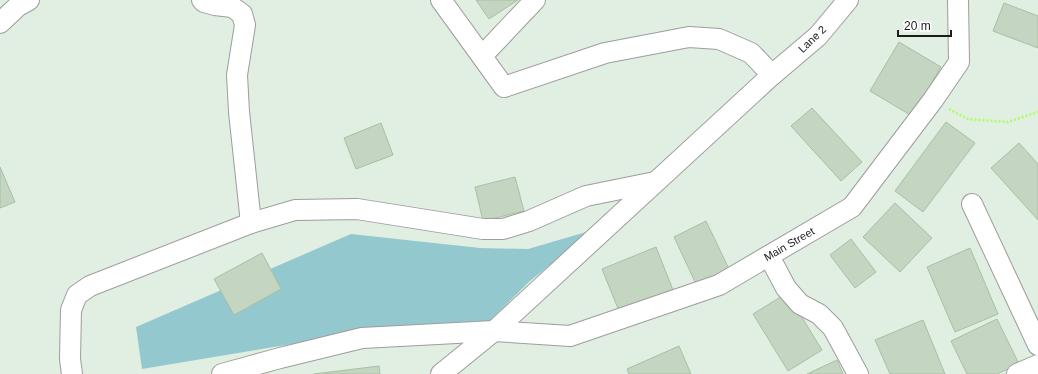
<svg xmlns="http://www.w3.org/2000/svg" width="1038" height="374" font-family="Helvetica,sans-serif">
	<style>
		.forest { fill: #94c8cf }
		.building { fill: #c4d5c1; stroke: #a7c0a3 }
		.lines { fill: none; stroke-linecap: round; stroke-linejoin: round }
		.street-casing { stroke: #9d9d9d; stroke-width: 22 }
		.path { stroke: #adfe62; stroke-width: 2.5; stroke-dasharray: 2 2; stroke-linecap: butt }
		.street { stroke: #fff; stroke-width: 20 }
		.labels { text-anchor: middle; stroke-width: 3.5; stroke-linejoin: round; paint-order: stroke }
		.street-label { font-size: 11px; fill: #1c1c1c; stroke: #fff }
	</style>
	<rect width="100%" height="100%" fill="#e1eee2"/>
	<path class="forest" d="M 593,230 L 530,281 L 487,323 L 382,329 L 142,369 L 136,327 L 351,234 L 480,248 L 528,249 Z"/>
	<g class="building">
		<path d="M 476,0 L 518,0 L 489,19 Z"/>
		<path d="M 1004,3 L 1038,16 L 1038,48 L 993,31 Z"/>
		<path d="M 899,42 L 941,67 L 912,116 L 870,91 Z"/>
		<path d="M 812,108 L 862,162 L 841,181 L 791,126 Z"/>
		<path d="M 946,122 L 975,143 L 923,212 L 895,191 Z"/>
		<path d="M 381,123 L 393,155 L 356,169 L 344,138 Z"/>
		<path d="M 1019,143 L 1038,164 L 1038,220 L 991,168 Z"/>
		<path d="M 0,167 L 15,202 L 0,208 Z"/>
		<path d="M 515,177 L 524,211 L 483,221 L 475,187 Z"/>
		<path d="M 895,203 L 932,238 L 900,272 L 863,237 Z"/>
		<path d="M 706,221 L 729,269 L 696,284 L 674,237 Z"/>
		<path d="M 851,239 L 876,272 L 855,288 L 830,255 Z"/>
		<path d="M 656,247 L 673,290 L 619,311 L 602,269 Z"/>
		<path d="M 970,248 L 998,314 L 955,332 L 927,267 Z"/>
		<path d="M 262,253 L 281,289 L 234,315 L 214,279 Z"/>
		<path d="M 787,293 L 822,350 L 788,371 L 753,314 Z"/>
		<path d="M 997,319 L 1019,364 L 997,374 L 967,374 L 951,341 Z"/>
		<path d="M 923,320 L 945,374 L 890,374 L 875,340 Z"/>
		<path d="M 679,346 L 691,374 L 629,374 L 627,369 Z"/>
		<path d="M 837,360 L 843,374 L 807,374 Z"/>
		<path d="M 379,366 L 380,374 L 314,374 Z"/>
	</g>
	<g class="lines">
		<g class="street-casing">
			<g id="street">
				<path d="M 202,0 L 204,2 L 215,5 L 232,7 L 242,14 L 245,25 L 237,75 L 239,112 L 251,223"/>
				<path d="M 441,0 L 504,87 L 605,53 L 689,37 L 719,39 L 751,53 L 772,75"/>
				<path d="M 0,23 L 18,6 L 29,0"/>
				<path d="M 482,56 L 535,0"/>
				<path d="M 972,204 L 1038,345"/>
				<path d="M 769,256 L 786,288 L 800,304 L 819,314 L 833,328 L 858,374"/>
				<path d="M 72,374 L 70,359 L 71,310 L 77,295 L 90,286 L 251,223 L 295,210 L 357,209 L 483,229 L 503,229 L 529,221 L 586,196 L 655,182"/>
				<path d="M 222,374 L 280,358 L 362,338 L 494,331 L 570,336 L 719,285 L 852,207 L 933,100 L 959,62 L 958,0"/>
				<path d="M 441,374 L 494,331 L 772,75 L 818,36 L 848,0"/>
				<path d="M 1017,374 L 1038,365"/>
			</g>
		</g>
		<path class="path" d="M 949,109 L 968,119 L 1008,122 L 1038,112"/>
		<use href="#street" class="street"/>
	</g>
	<g class="labels">
		<g class="street-label">
			<text transform="translate(812 39) rotate(-44)" y="4">Lane 2</text>
			<text transform="translate(789 244) rotate(-30)" y="4">Main Street</text>
		</g>
	</g>
	<path d="M898 30v6h53v-6" fill="none" stroke="#1c1c1c" stroke-width="2"/>
	<text x="904" y="30" font-size="12" fill="#1c1c1c" stroke="#ffffff" stroke-width="3" paint-order="stroke">20 m</text>
</svg>
